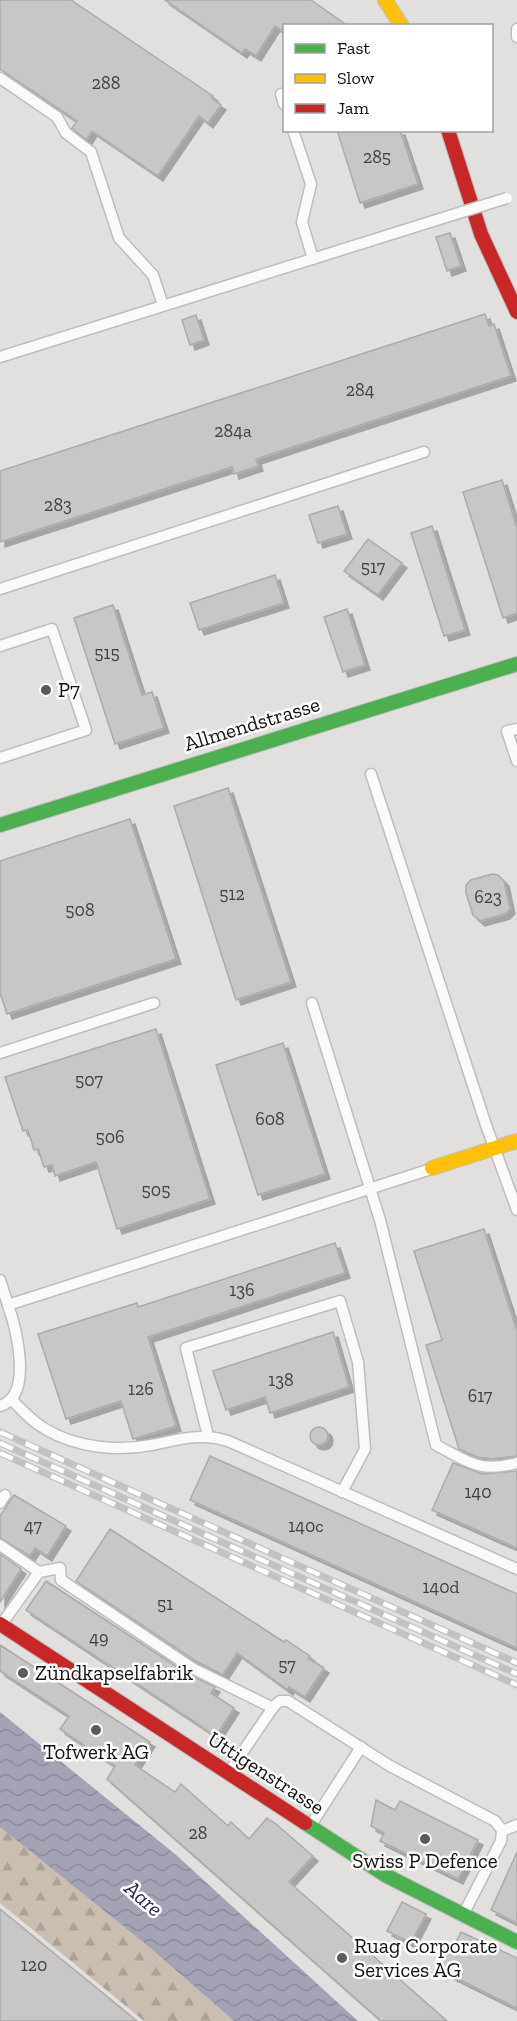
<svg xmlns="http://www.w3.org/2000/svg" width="517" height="2021" font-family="'Zilla Slab',serif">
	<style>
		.forest { fill: url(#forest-firs) }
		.water { fill: url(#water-waves) }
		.building { fill: #c8c7c5; stroke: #acaba9; stroke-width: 1.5; filter: url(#shadow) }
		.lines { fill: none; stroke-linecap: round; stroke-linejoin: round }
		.lane-casing { stroke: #bfbdbc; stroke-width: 13 }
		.fast-casing { stroke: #bfbdbc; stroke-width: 16 }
		.slow-casing { stroke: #bfbdbc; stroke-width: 16 }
		.jam-casing { stroke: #bfbdbc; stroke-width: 16 }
		.lane { stroke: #fbfafa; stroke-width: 10 }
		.fast { stroke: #4caf50; stroke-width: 14 }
		.slow { stroke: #ffc107; stroke-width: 14 }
		.jam { stroke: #c62828; stroke-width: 14 }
		.rail-casing { stroke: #c3c2c1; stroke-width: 7 }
		.rail { stroke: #fff; stroke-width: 4.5; stroke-dasharray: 14; stroke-linecap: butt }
		.lane-bridge-casing { stroke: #bfbdbc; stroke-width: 13; stroke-linecap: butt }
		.lane-bridge { stroke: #fbfafa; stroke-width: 10 }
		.poi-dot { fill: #5b5a59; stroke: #fff; stroke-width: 2 }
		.labels { text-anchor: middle; stroke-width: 5; stroke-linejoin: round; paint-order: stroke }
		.number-label { font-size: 18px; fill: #424140 }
		.poi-label { font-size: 21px; fill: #131211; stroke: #fff; text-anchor: start }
		.street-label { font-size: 21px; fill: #131211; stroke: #fff }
		.water-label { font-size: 22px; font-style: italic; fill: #2b254d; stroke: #fff }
	</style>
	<defs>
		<pattern id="forest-firs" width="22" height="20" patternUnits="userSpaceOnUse" patternTransform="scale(1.5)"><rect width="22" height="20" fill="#c9beb0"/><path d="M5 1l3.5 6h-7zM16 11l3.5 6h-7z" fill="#aca296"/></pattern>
		<pattern id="water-waves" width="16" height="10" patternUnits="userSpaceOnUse" patternTransform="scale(1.5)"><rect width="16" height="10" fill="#a4a2b5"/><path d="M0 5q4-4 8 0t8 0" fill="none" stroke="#8c8a9b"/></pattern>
		<filter id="shadow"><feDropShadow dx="5" dy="5" stdDeviation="0" flood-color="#0004"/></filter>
	</defs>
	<rect width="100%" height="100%" fill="#e2e0de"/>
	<path class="forest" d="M 0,1827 L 149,1947 L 234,2021 L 144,2021 L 0,1903 Z"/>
	<path class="water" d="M 0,1712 L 175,1854 L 358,2021 L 234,2021 L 149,1947 L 0,1827 Z"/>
	<g class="building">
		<path d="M 0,0 L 71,0 L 213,96 L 211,98 L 221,105 L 208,123 L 199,116 L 158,176 L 92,131 L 87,139 L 84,138 L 72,128 L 77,121 L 0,69 Z"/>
		<path d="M 165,0 L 311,0 L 348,26 L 285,26 L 285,32 L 275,26 L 256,56 L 245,49 L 242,53 Z"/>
		<path d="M 337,130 L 400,130 L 418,184 L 360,203 Z"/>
		<path d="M 450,233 L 461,266 L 447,271 L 436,237 Z"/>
		<path d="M 485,314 L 489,326 L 494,324 L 511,376 L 256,459 L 258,466 L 234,474 L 232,467 L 0,542 L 0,471 Z"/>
		<path d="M 196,315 L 204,340 L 190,345 L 182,320 Z"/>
		<path d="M 502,480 L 517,528 L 517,613 L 503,618 L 463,492 Z"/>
		<path d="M 338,506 L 347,534 L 318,543 L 309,515 Z"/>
		<path d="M 432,526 L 465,630 L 444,636 L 411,533 Z"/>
		<path d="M 368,539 L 402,563 L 378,595 L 344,571 Z"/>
		<path d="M 275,575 L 284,603 L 199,630 L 190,603 Z"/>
		<path d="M 113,605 L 142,695 L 152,692 L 164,728 L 115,744 L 74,618 Z"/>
		<path d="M 347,609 L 365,665 L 343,672 L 324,617 Z"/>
		<path d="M 228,788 L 291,982 L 236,1000 L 174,806 Z"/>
		<path d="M 130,819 L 176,959 L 7,1014 L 0,993 L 0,861 Z"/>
		<path d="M 492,874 L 498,875 L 504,881 L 510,909 L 505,914 L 480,921 L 473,915 L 466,893 L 466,885 L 471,880 Z"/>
		<path d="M 156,1029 L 210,1199 L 117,1229 L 96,1162 L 55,1176 L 52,1165 L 44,1167 L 38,1149 L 34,1150 L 28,1130 L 23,1131 L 5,1077 Z"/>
		<path d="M 283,1043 L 325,1174 L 258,1195 L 216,1065 Z"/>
		<path d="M 484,1229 L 517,1331 L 517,1456 L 493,1459 L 477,1457 L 459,1449 L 426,1345 L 442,1340 L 414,1251 Z"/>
		<path d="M 335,1243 L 345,1273 L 148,1337 L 176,1426 L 133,1439 L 121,1401 L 66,1419 L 38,1334 L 137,1303 L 138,1307 Z"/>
		<path d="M 333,1332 L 349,1387 L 270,1413 L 265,1397 L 226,1410 L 213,1371 Z"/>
		<circle cx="319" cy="1436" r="9"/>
		<path d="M 210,1456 L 517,1594 L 517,1648 L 190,1500 Z"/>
		<path d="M 453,1463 L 483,1474 L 517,1471 L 517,1548 L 432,1510 Z"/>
		<path d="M 14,1495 L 66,1526 L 47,1556 L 35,1548 L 30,1556 L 0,1538 L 0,1516 Z"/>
		<path d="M 110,1529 L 284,1642 L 286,1640 L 310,1656 L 308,1658 L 324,1668 L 305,1697 L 289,1687 L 288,1690 L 237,1653 L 223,1675 L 196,1661 L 76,1581 Z"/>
		<path d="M 0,1554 L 21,1569 L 0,1602 Z"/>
		<path d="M 46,1581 L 188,1674 L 215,1687 L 211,1693 L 234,1708 L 216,1736 L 26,1610 Z"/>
		<path d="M 0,1645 L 150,1742 L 135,1765 L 175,1792 L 181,1784 L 228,1826 L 231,1822 L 249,1839 L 267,1818 L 276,1824 L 313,1856 L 289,1882 L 447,2021 L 381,2021 L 107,1779 L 115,1766 L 60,1729 L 69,1716 L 0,1671 Z"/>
		<path d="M 376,1800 L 395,1810 L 400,1801 L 478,1840 L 458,1879 L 380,1841 L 384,1833 L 371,1826 Z"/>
		<path d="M 517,1852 L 517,1923 L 491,1910 Z"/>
		<path d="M 402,1902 L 426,1914 L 411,1943 L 387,1931 Z"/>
		<path d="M 0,1909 L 137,2021 L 0,2021 Z"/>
		<path d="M 461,1932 L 517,1958 L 517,2008 L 442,1971 L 444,1967 L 437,1964 L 445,1948 L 451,1952 Z"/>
	</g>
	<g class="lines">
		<g class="lane-casing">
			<g id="lane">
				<path d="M 517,29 L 517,37"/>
				<path d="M 0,78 L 57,117 L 66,133 L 91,152 L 119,238 L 153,275 L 163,305"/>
				<path d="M 281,94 L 284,104"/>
				<path d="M 293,130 L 311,184 L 302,222 L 313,259"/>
				<path d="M 0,357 L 446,217"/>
				<path d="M 0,589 L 424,452"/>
				<path d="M 0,646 L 52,629 L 86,730 L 0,758"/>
				<path d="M 517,729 L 507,731 L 517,761"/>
				<path d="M 371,774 L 486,1125 L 517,1210"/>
				<path d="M 312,1003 L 380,1220 L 436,1445 C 469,1462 479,1473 517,1463"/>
				<path d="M 0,1053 L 154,1003"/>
				<path d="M 0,1280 L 8,1305"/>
				<path d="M 12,1400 C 23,1411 33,1423 47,1430 C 76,1447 118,1452 151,1445 C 178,1440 200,1432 228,1441 L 517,1569"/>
				<path d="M 0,1406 C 34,1396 16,1328 8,1305 L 431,1169"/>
				<path d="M 208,1436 L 186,1348 L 340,1301 L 358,1362 L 365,1449 L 342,1492"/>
				<path d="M 0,1503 L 5,1495"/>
				<path d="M 0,1545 L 39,1572"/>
				<path d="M 1,1625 L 39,1572 L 60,1568 L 61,1580 L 192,1668 L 273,1708"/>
				<path d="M 229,1772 L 274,1706 L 280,1701 L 288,1701 L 390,1766 L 495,1821 L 502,1830 L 501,1841 L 463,1915"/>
				<path d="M 311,1825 L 361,1747"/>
				<path d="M 502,1831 L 517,1825"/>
			</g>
		</g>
		<g class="fast-casing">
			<g id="fast">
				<path d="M 0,825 L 517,664"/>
				<path d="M 305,1823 L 385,1875 L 517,1942"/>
			</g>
		</g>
		<g class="slow-casing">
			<g id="slow">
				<path d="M 385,0 L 402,26"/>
				<path d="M 432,1168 L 517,1141"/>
			</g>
		</g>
		<g class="jam-casing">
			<g id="jam">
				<path d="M 448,130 L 481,234 L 517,312"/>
				<path d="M 0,1624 L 305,1823"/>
			</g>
		</g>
		<use href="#lane" class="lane"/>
		<use href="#fast" class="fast"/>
		<use href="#slow" class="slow"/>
		<use href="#jam" class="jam"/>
		<g class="rail-casing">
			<g id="rail">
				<path d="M 0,1432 L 517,1663"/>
				<path d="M 0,1443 L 517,1674"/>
				<path d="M 0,1453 L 517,1685"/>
			</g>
		</g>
		<use href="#rail" class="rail"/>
		<g class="lane-bridge-casing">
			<path id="lane-bridge" d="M 446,217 L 507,198"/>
		</g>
		<use href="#lane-bridge" class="lane-bridge"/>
	</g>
	<g class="poi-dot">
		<circle cx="46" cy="690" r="6"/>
		<circle cx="23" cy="1673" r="6"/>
		<circle cx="96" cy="1730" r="6"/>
		<circle cx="425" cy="1839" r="6"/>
		<circle cx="342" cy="1958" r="6"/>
	</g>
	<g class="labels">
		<g class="number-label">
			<text x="106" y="89">288</text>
			<text x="377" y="163">285</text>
			<text x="360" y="396">284</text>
			<text x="233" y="437">284a</text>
			<text x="58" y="511">283</text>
			<text x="373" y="573">517</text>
			<text x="107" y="659">515</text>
			<text x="232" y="900">512</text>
			<text x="488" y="903">623</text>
			<text x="80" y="916">508</text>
			<text x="89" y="1086">507</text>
			<text x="270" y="1125">608</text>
			<text x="110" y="1143">506</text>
			<text x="156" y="1196">505</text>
			<text x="242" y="1296">136</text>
			<text x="281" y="1386">138</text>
			<text x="141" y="1395">126</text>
			<text x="480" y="1402">617</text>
			<text x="478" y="1498">140</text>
			<text x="33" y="1532">47</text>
			<text x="306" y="1532">140c</text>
			<text x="441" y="1593">140d</text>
			<text x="165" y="1610">51</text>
			<text x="99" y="1644">49</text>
			<text x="287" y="1671">57</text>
			<text x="198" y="1839">28</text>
			<text x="34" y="1971">120</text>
		</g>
		<g class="poi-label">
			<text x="58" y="697">P7</text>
			<text x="35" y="1680">Zündkapselfabrik</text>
			<text x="96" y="1759" text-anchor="middle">Tofwerk AG</text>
			<text x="425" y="1868" text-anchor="middle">Swiss P Defence</text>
			<text x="354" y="1953">Ruag Corporate<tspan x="354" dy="24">Services AG</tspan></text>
		</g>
		<g class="street-label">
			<text transform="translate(252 724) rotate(-17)" y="7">Allmendstrasse</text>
			<text transform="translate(266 1773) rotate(33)" y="7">Uttigenstrasse</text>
		</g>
		<g class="water-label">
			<text transform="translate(144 1898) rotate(41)" y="8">Aare</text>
		</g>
	</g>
	<rect x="283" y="24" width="210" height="108" fill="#ffffff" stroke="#a1a0a0" stroke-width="1.5"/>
	<rect x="295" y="44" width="30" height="9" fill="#4caf50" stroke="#a1a0a0" stroke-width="1.5"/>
	<text x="337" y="54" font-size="18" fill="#131211">Fast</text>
	<rect x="295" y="74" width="30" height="9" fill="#ffc107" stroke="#a1a0a0" stroke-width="1.5"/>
	<text x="337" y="84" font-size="18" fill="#131211">Slow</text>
	<rect x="295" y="104" width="30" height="9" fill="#c62828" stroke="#a1a0a0" stroke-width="1.5"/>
	<text x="337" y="114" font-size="18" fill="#131211">Jam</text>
</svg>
